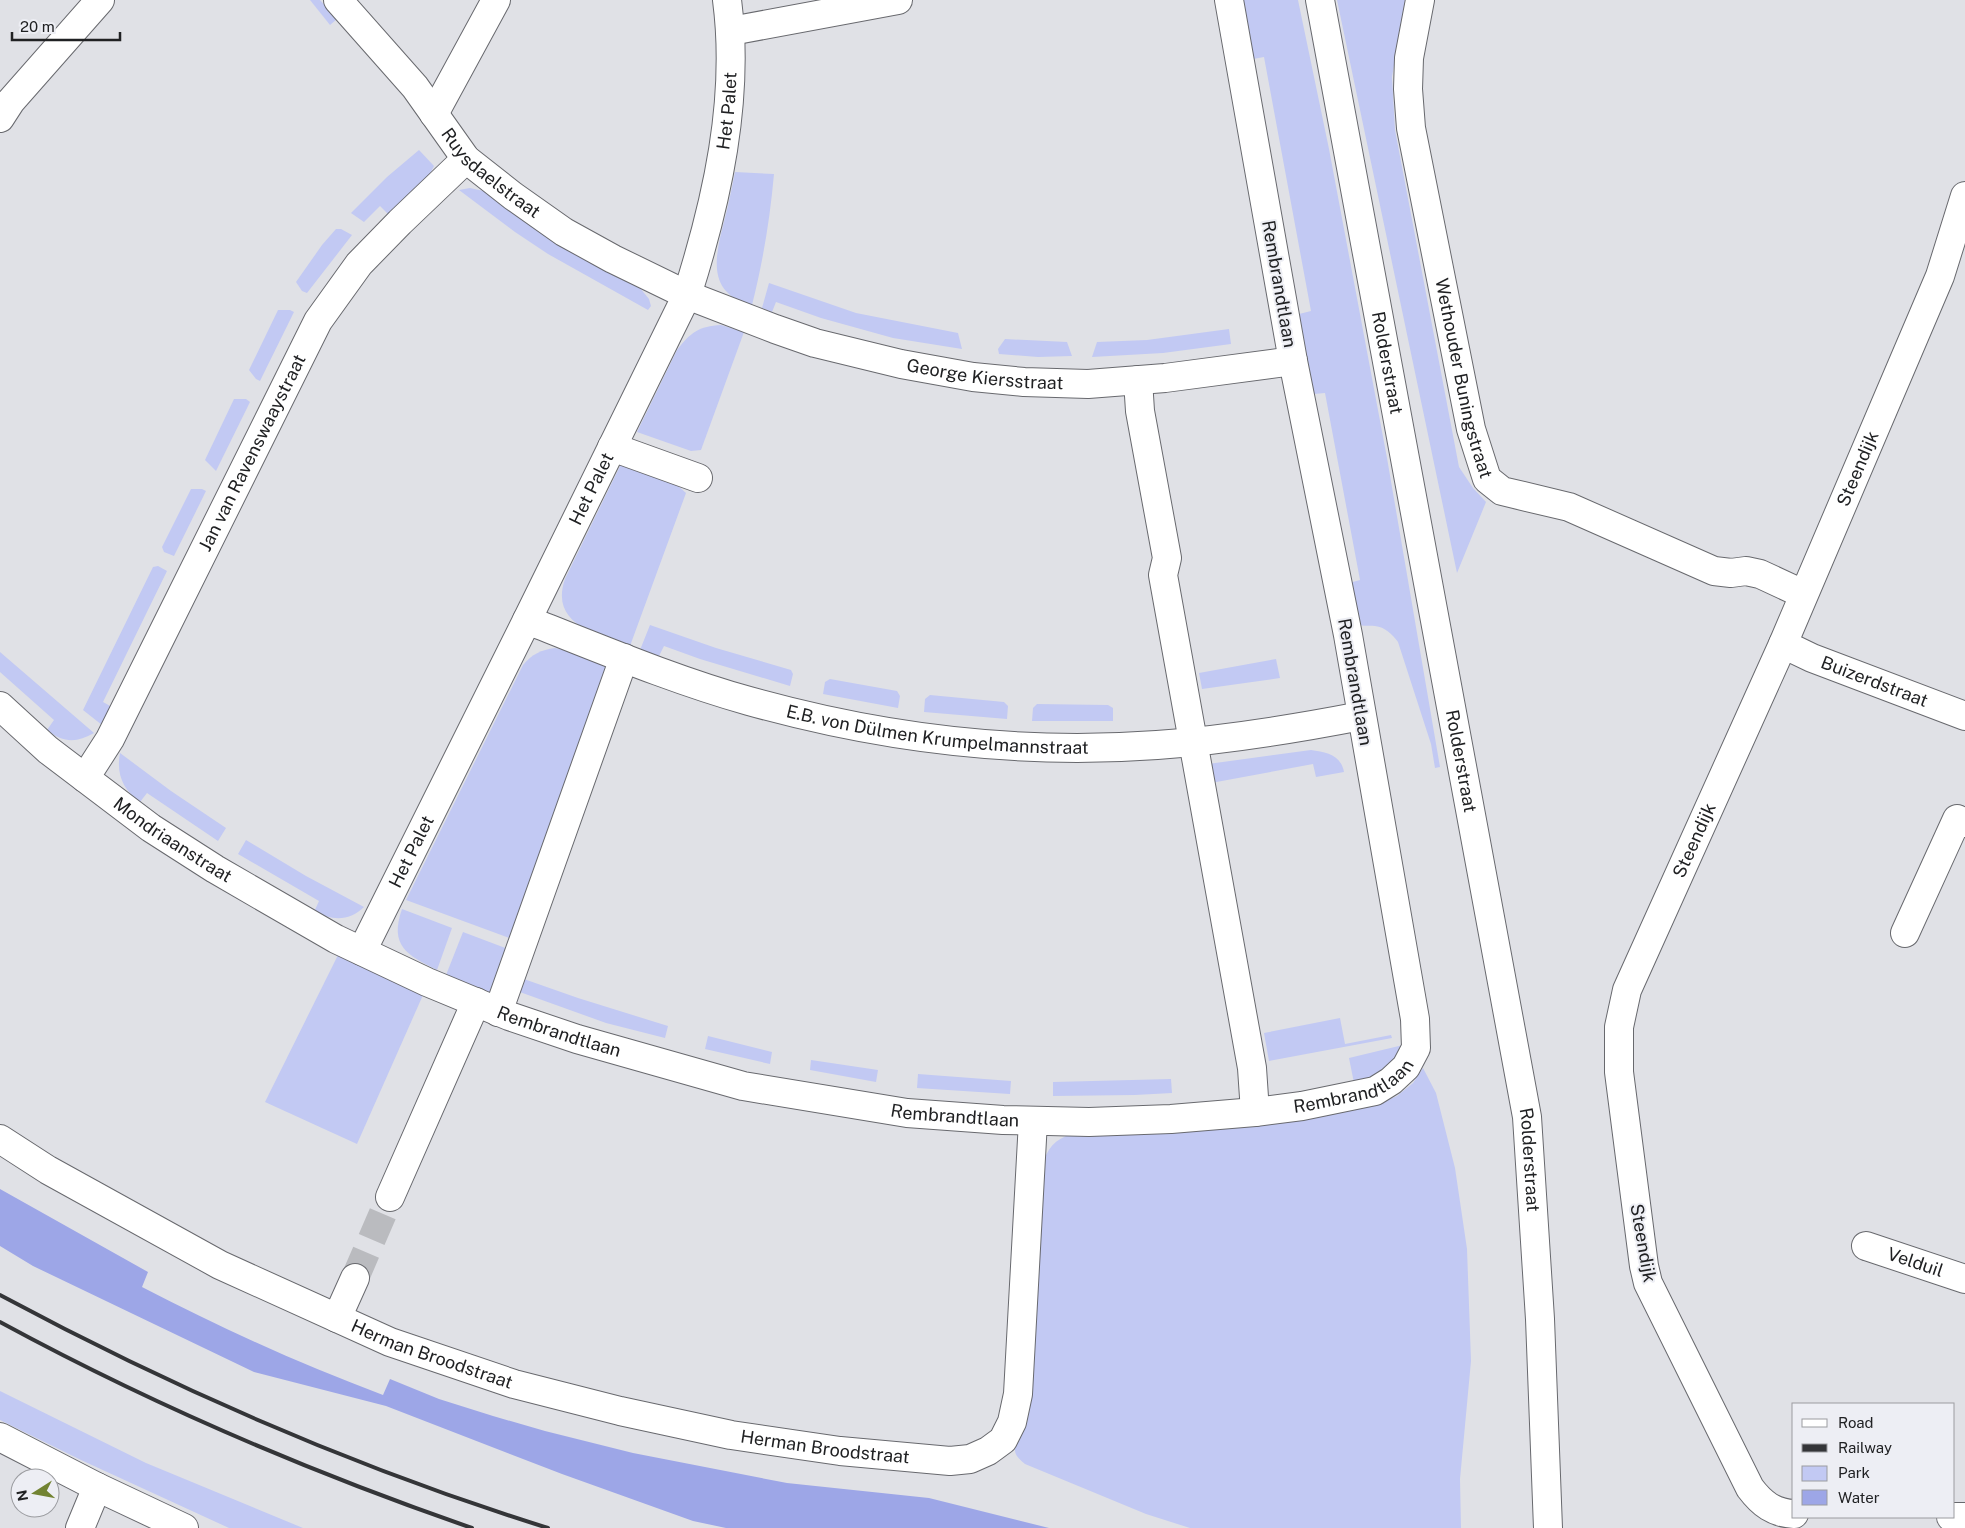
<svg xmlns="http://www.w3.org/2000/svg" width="1965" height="1528" font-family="'Public Sans',sans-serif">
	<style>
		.green { fill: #c2c9f3 }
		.water { fill: #9da6e7 }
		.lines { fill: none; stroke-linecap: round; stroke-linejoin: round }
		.minor-tunnel { stroke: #babbbf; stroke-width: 28; stroke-dasharray: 28 14; stroke-linecap: butt }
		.minor-casing { stroke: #68696e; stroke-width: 30 }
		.major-casing { stroke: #68696e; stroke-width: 30 }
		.minor { stroke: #fff; stroke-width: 28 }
		.major { stroke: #fff; stroke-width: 28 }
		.rail { stroke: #343538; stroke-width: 4 }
		.labels { text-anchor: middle; stroke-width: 4; stroke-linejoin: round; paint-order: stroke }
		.street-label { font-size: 18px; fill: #202123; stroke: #edeef4 }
	</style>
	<rect width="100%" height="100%" fill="#e0e1e6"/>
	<g class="green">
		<path d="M 310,0 L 320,0 L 337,19 L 330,25 Z"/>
		<path d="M 1242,0 L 1298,0 L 1329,149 L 1387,458 L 1440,767 L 1435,768 L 1431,744 L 1398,642 C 1392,634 1385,627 1375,626 C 1368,625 1364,627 1358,624 L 1349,583 L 1360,580 L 1325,393 L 1314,394 L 1299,314 L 1311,311 L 1264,57 L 1253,59 Z"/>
		<path d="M 1337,0 L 1405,0 L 1392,77 L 1395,130 L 1459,467 L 1473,488 L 1486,502 L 1457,573 Z"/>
		<path d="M 419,150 L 434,166 L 430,174 L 388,214 L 380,206 L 364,222 L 351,213 L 387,177 Z"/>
		<path d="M 735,172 L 774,174 C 770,219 763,261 752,305 C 704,293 716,253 725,218 C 729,202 732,187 735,172 Z"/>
		<path d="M 470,188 L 488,192 L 640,288 L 649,299 L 651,306 L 648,310 L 548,254 L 515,232 L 459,190 Z"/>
		<path d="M 336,229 L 341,229 L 352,235 L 307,293 L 302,291 L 296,282 L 322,245 Z"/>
		<path d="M 769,283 L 856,313 L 958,333 L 962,349 L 893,338 L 821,318 L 776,302 L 772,312 L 762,308 Z"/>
		<path d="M 278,310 L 290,310 L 294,312 L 260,381 L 256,379 L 249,370 Z"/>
		<path d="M 721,325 L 744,332 L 701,450 L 691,451 L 637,432 L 677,350 C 690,333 699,326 721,325 Z"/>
		<path d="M 1229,329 L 1231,344 L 1163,353 L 1092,357 L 1097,342 L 1147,340 Z"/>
		<path d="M 1005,339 L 1067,342 L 1072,356 L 1038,357 L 999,354 L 998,349 Z"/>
		<path d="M 234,399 L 246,399 L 250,402 L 216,471 L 205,460 Z"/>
		<path d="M 621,464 L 677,485 L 686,493 L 630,646 C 598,634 549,625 565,579 Z"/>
		<path d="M 191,489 L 202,489 L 206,491 L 174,556 L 164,552 L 162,547 Z"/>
		<path d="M 158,566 L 167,571 L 103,702 L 112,707 L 102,725 L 83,710 L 153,567 Z"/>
		<path d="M 650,625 L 716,648 L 791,670 L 793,674 L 790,686 L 700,659 L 664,646 L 659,656 L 640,650 Z"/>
		<path d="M 555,648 L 564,650 L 610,667 L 512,939 L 406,900 L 523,665 C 532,654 541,650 555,648 Z"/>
		<path d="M 0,652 L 94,733 C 77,743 63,743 47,730 L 54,720 L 0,672 Z"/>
		<path d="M 1276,659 L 1280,678 L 1202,689 L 1199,673 Z"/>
		<path d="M 830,679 L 897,691 L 900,696 L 898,708 L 823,694 L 825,682 Z"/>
		<path d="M 930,695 L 1004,702 L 1008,706 L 1007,719 L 924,712 L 925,699 Z"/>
		<path d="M 1037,704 L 1108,705 L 1113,708 L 1113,721 L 1032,721 L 1033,708 Z"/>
		<path d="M 1311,750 C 1326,752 1341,755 1344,772 L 1316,777 L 1313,764 L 1211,783 L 1208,764 Z"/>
		<path d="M 120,753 L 171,791 L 226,828 L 218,841 L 147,793 L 140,802 C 123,790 116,774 120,753 Z"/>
		<path d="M 246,840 L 306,876 L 364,907 C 349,922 332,920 314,912 L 319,901 L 238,854 Z"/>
		<path d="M 402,909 L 452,928 L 437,970 C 407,955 389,946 402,909 Z"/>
		<path d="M 463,932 L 508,949 L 491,994 L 446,975 Z"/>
		<path d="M 338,955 L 423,995 L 357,1144 L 265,1102 Z"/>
		<path d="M 521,978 L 578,998 L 668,1026 L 665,1038 L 606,1023 L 517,991 Z"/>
		<path d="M 1340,1018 L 1345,1044 L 1391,1035 L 1392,1038 L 1269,1061 L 1264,1033 Z"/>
		<path d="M 708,1036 L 772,1052 L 770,1064 L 705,1049 Z"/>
		<path d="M 1403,1045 C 1388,1072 1383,1075 1354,1083 L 1349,1058 Z"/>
		<path d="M 811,1060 L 878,1070 L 876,1082 L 810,1070 Z"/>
		<path d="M 1423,1068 L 1436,1093 L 1455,1168 L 1467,1249 L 1471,1361 L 1460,1479 L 1461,1528 L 1190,1528 L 1146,1514 L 1025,1464 C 1005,1449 1020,1442 1026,1426 C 1028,1419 1029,1412 1030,1405 L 1043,1166 C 1046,1149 1055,1139 1072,1134 L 1307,1118 L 1346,1112 L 1373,1106 L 1397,1096 L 1413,1083 Z"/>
		<path d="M 918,1074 L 1011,1081 L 1010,1094 L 917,1088 Z"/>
		<path d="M 1171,1079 L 1172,1093 L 1135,1095 L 1053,1096 L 1053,1082 Z"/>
		<path d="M 0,1391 L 146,1463 L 303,1528 L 229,1528 L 81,1460 L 0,1420 Z"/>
	</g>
	<path class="water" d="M 0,1189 L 148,1272 L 142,1287 C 221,1328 300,1364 383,1395 L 390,1379 L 439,1399 L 493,1416 L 545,1431 L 633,1453 L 787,1483 L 929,1498 L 1049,1528 L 726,1528 L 693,1521 L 562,1474 L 386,1406 L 254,1372 L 33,1266 L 0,1246 Z"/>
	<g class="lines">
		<path class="minor-tunnel" d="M 355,1278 L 390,1197"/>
		<g class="minor-casing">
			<g id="minor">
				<path id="s1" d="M 338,0 L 415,87 L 466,159 L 513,196 L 564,232 L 613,259 L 687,295 L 775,329 L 815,343 L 901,364 L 973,377 L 1024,382 L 1088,384 L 1165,378 L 1293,361"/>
				<path id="s2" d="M 1420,0 L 1409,58 L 1408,89 L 1411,128 L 1471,429 L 1487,479 L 1502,491 L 1569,507 L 1714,571 L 1731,573 L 1746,571 L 1760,574 L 1803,594"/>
				<path d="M 731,31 L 898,0"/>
				<path d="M 434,114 L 496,0"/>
				<path d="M 0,118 L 11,101 L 100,0"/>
				<path d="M 1138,380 L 1140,411 L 1167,558 L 1163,575 L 1252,1068 L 1255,1112"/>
				<path d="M 612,447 L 698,478"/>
				<path id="s3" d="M 527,620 C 601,649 674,680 749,701 C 881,738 1021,755 1157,745 C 1226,740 1294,729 1361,716"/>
				<path id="s4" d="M 1783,644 L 1812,658 L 1965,716"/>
				<path id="s5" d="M 0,706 L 48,750 L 151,828 L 215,869 L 336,939 L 427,982 L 509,1016 L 577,1039 L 743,1086 L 907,1113 L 1003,1120 L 1089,1122 L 1171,1119 L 1255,1112 L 1302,1106 L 1375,1091 L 1391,1081 L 1406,1067 L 1416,1048 L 1415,1019 L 1348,635 L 1293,361 L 1229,0"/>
				<path id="s6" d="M 85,778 L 110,739 L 318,321 L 359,264 L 400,222 L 466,159"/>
				<path d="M 1905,933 L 1957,819 L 1965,823"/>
				<path id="s7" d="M 362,951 L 527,620 L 687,295 C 717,201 740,99 727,0"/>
				<path d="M 498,1012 L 624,658"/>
				<path id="s8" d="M 0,1139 L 48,1170 L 220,1265 L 390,1342 L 514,1384 L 620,1411 L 731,1435 L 840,1451 L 950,1461 L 970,1459 L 988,1451 L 1003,1440 L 1012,1422 L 1018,1394 L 1033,1121"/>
				<path d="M 390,1197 L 476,1002"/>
				<path id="s9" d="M 1866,1246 L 1965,1279"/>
				<path d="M 337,1318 L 355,1278"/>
				<path d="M 0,1437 L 97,1487 L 184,1528"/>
				<path id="s10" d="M 1794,1514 C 1774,1513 1762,1504 1750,1488 L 1648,1283 L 1644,1266 L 1619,1072 L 1619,1027 L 1627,990 L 1783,644 L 1940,276 L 1965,196"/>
				<path d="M 1951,1517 L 1965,1517"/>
				<path d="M 80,1528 L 97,1487"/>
			</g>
		</g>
		<g class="major-casing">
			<g id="major">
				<path id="s11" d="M 1320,0 L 1527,1117 L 1540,1319 L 1548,1528"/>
			</g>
		</g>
		<use href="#minor" class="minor"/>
		<use href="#major" class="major"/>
		<g class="rail">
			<path d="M 0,1295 C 175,1389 359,1469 548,1528"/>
			<path d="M 0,1322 C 151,1404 310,1472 472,1528"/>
		</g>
	</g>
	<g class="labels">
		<g class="street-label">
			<text dy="6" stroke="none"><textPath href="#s7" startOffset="921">Het Palet</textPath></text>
			<text dy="6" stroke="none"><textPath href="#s1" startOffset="232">Ruysdaelstraat</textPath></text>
			<text transform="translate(1279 284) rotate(80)" y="6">Rembrandtlaan</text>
			<text dy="6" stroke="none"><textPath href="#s11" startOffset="369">Rolderstraat</textPath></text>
			<text dy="6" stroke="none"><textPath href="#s1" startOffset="775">George Kiersstraat</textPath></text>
			<text dy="6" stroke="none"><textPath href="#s2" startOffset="385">Wethouder Buningstraat</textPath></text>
			<text dy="6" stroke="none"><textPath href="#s6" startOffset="366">Jan van Ravenswaaystraat</textPath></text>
			<text dy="6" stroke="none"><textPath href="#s10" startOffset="1148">Steendijk</textPath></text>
			<text dy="6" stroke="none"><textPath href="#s7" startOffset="516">Het Palet</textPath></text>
			<text transform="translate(1355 682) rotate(80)" y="6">Rembrandtlaan</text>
			<text dy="6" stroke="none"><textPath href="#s4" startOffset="99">Buizerdstraat</textPath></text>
			<text dy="6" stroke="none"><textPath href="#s3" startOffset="428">E.B. von Dülmen Krumpelmannstraat</textPath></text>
			<text dy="6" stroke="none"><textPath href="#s11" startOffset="774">Rolderstraat</textPath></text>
			<text dy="6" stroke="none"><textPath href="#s5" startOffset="219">Mondriaanstraat</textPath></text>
			<text dy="6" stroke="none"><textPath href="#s10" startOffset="742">Steendijk</textPath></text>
			<text dy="6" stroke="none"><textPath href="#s7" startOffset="111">Het Palet</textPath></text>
			<text dy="6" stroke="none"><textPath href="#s5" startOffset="652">Rembrandtlaan</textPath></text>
			<text dy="6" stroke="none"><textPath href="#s5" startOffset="1462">Rembrandtlaan</textPath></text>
			<text dy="6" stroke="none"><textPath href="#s5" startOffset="1058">Rembrandtlaan</textPath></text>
			<text dy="6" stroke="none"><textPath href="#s11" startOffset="1179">Rolderstraat</textPath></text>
			<text transform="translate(1643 1243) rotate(80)" y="6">Steendijk</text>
			<text dy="6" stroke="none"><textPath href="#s9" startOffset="52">Velduil</textPath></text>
			<text dy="6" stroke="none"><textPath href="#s8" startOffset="484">Herman Broodstraat</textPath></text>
			<text dy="6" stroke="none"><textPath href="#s8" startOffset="889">Herman Broodstraat</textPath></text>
		</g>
	</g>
	<rect x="1792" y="1403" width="162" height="115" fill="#edeef4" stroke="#9b9ca0"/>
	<rect x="1802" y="1419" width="25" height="8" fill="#ffffff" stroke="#9b9ca0"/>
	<text x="1838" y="1428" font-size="15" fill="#202123">Road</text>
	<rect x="1802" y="1444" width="25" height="8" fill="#343538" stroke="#9b9ca0"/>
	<text x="1838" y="1453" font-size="15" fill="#202123">Railway</text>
	<rect x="1802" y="1466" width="25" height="15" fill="#c2c9f3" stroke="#9b9ca0"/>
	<text x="1838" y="1478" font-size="15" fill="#202123">Park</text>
	<rect x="1802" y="1490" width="25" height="15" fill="#9da6e7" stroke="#9b9ca0"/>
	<text x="1838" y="1503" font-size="15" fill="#202123">Water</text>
	<g transform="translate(35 1493) rotate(259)"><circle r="24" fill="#edeef4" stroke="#9b9ca0"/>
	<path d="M0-4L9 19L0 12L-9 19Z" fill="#728332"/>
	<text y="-8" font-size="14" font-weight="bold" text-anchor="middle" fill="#202123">N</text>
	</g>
	<path d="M12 32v8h108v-8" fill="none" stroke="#202123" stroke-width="2.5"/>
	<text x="20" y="32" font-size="15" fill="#202123" stroke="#edeef4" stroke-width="4" paint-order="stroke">20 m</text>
</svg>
